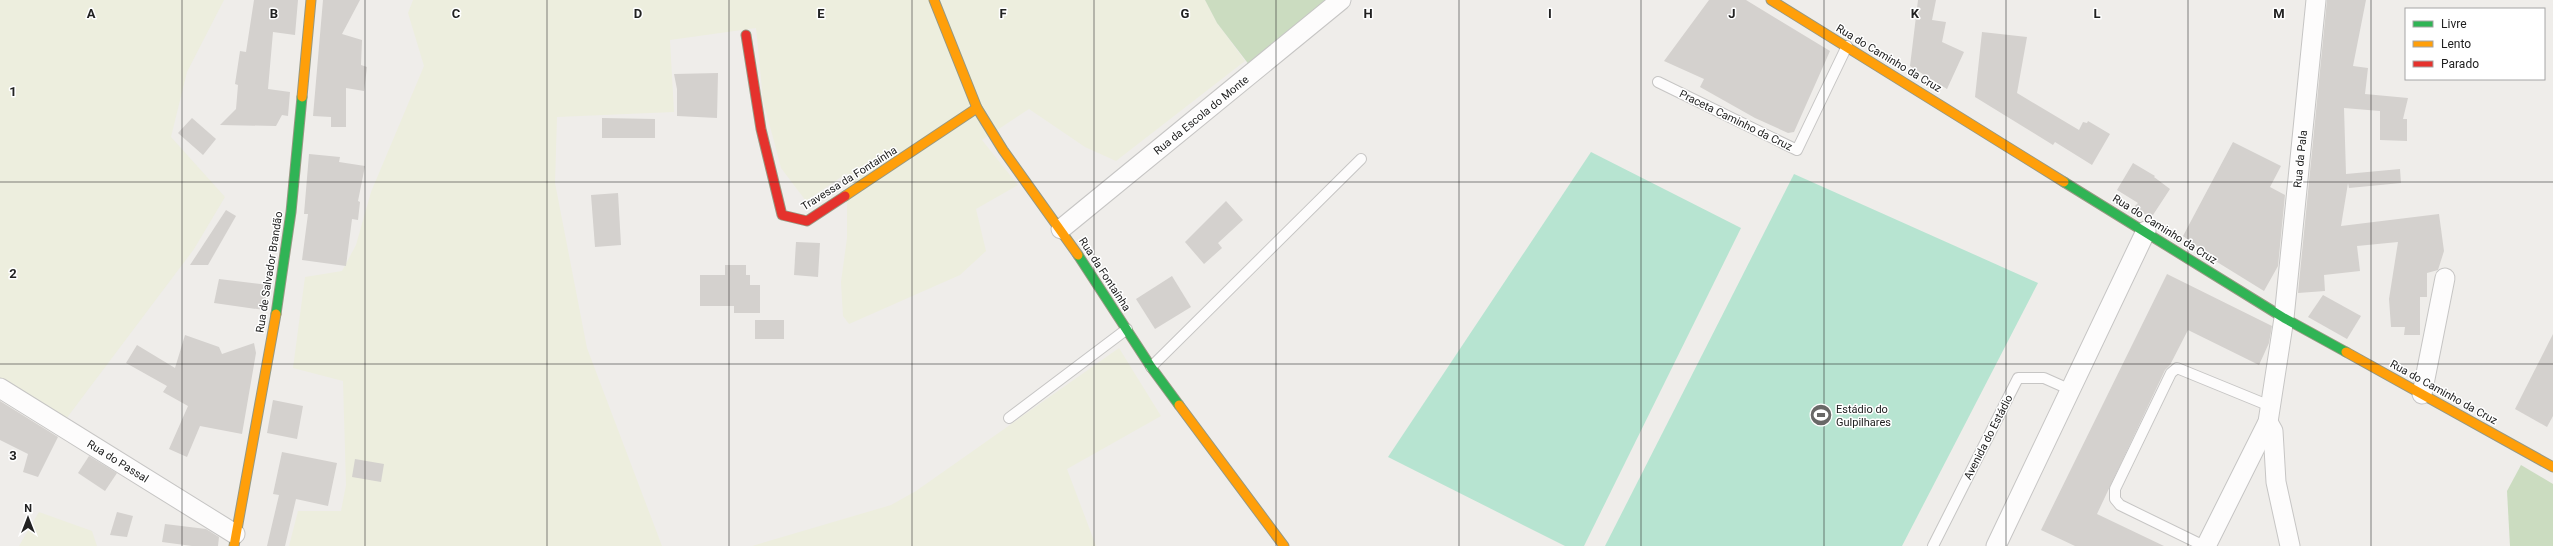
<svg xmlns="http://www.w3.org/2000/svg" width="2553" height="546" font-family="Roboto,sans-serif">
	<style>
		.farmland { fill: #edeede }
		.forest { fill: #cbdcc0 }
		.pitch { fill: #b7e4d1 }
		.building { fill: #d4d1ce }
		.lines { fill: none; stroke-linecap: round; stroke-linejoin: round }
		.lane-casing { stroke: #c6c5c4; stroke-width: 12 }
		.street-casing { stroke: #c6c5c4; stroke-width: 21 }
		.fast-casing { stroke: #969882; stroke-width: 11 }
		.slow-casing { stroke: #969882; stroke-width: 11 }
		.jam-casing { stroke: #969882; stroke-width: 11 }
		.lane { stroke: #fdfcfc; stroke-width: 10 }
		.street { stroke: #fdfcfc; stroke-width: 19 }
		.fast { stroke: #30b455; stroke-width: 9 }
		.slow { stroke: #ff9f0a; stroke-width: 9 }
		.jam { stroke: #e5322d; stroke-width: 9 }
		.grid { fill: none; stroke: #212121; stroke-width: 1; stroke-opacity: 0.55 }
		.labels { text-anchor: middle; stroke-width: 3; stroke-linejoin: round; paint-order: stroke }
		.street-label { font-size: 11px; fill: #212121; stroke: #fff }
		.poi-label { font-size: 11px; fill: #212121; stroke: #fff; text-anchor: start }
		.grid-label { font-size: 13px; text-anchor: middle; font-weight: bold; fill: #212121; stroke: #fff; stroke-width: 3; stroke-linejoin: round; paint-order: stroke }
	</style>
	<rect width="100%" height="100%" fill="#efedea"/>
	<g class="farmland">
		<path d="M 0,0 L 224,0 L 187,72 L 171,137 L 225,197 L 194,249 L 66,419 L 0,384 Z"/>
		<path d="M 413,0 L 1205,0 L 1217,23 L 1245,61 L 1116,161 L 1085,147 L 1029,109 L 982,140 L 1018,185 L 976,209 L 986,251 L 960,275 L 849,324 L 843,316 L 841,282 L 847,238 L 847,173 L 806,201 L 781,168 L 763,100 L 756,28 L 670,40 L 674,112 L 557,117 L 555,183 L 587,348 L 662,546 L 289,546 L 298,511 L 341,511 L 346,485 L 343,381 L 293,368 L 305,277 L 342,271 L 356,245 L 371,192 L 424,66 L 408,13 Z"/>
		<path d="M 1119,348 L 1161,416 L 1067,469 L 1096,546 L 752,546 L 891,505 L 916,491 Z"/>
		<path d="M 39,512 L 92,531 L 97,546 L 19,546 Z"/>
	</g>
	<g class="forest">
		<path d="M 1205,0 L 1330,0 L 1250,66 L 1217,23 Z"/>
		<path d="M 2521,465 L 2553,484 L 2553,546 L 2510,546 L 2507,491 Z"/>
	</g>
	<g class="pitch">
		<path d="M 1591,152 L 1741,228 L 1584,546 L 1565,546 L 1388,457 Z"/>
		<path d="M 1794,174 L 2038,283 L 1902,546 L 1605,546 Z"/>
	</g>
	<g class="building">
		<path d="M 254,0 L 298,0 L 295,35 L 273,32 L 268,89 L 290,92 L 288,116 L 282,115 L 276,126 L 220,125 L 236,109 L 238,85 L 235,84 L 240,51 L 246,52 Z"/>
		<path d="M 323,0 L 360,0 L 342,34 L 362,40 L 361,65 L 367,67 L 364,91 L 346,88 L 346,127 L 331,127 L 331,117 L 313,116 Z"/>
		<path d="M 1709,0 L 1746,0 L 1830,51 L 1794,132 L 1788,133 L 1755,118 L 1700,87 L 1704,79 L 1664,61 Z"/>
		<path d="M 1918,0 L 1936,0 L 1932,20 L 1946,22 L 1942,42 L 1964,52 L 1947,89 L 1910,66 Z"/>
		<path d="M 2327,0 L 2366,0 L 2353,66 L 2368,68 L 2365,94 L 2408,98 L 2403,119 L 2407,119 L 2407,141 L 2380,140 L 2380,111 L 2344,108 L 2346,174 L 2400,169 L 2401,183 L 2349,188 L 2348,183 L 2341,226 L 2439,214 L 2444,251 L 2438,270 L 2427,273 L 2427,297 L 2420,297 L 2420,335 L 2404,335 L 2405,327 L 2391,327 L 2389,299 L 2398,242 L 2357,246 L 2360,271 L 2324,275 L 2325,291 L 2298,293 Z"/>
		<path d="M 1982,32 L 2027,37 L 2017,93 L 2079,130 L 2083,122 L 2087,123 L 2088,121 L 2110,134 L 2092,165 L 2055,142 L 2053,145 L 1975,97 Z"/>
		<path d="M 718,73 L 717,118 L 677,116 L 677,89 L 674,74 Z"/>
		<path d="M 192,118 L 216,139 L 203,155 L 178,133 Z"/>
		<path d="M 602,118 L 655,119 L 655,138 L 602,138 Z"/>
		<path d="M 2233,142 L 2281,166 L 2270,187 L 2285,195 L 2278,266 L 2264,291 L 2209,257 L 2210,255 L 2183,236 Z"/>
		<path d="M 309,154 L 340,157 L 339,162 L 365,166 L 358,201 L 360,202 L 358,220 L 352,219 L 346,266 L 302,260 L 308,214 L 304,214 Z"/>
		<path d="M 2133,163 L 2155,176 L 2154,177 L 2170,189 L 2151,218 L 2134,207 L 2138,203 L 2117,190 Z"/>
		<path d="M 618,193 L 621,245 L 595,247 L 591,195 Z"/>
		<path d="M 1226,201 L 1243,220 L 1218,243 L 1222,248 L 1204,264 L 1185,242 Z"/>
		<path d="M 226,210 L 236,216 L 208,265 L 190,265 Z"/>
		<path d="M 796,242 L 820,243 L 818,277 L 794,275 Z"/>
		<path d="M 725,265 L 746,265 L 746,275 L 750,275 L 750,285 L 760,285 L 760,313 L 734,313 L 734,306 L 700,306 L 700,275 L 725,275 Z"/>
		<path d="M 2167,274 L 2272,326 L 2269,343 L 2259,365 L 2188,330 L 2170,365 L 2165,370 L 2097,514 L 2164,546 L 2075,546 L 2041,530 Z"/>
		<path d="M 1172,276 L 1191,307 L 1155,329 L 1136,299 Z"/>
		<path d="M 219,279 L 269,285 L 264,310 L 214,303 Z"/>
		<path d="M 2323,295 L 2361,316 L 2347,339 L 2308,317 Z"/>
		<rect x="755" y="320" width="29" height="19"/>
		<path d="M 2553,334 L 2553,416 L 2547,427 L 2515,409 Z"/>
		<path d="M 185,335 L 219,347 L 222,354 L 254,343 L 256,353 L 242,434 L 200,426 L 187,457 L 169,449 L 188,406 L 163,392 L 167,386 L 126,363 L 137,345 L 175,368 Z"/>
		<path d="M 273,400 L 303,406 L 297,439 L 267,433 Z"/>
		<path d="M 0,401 L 58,437 L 38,477 L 23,472 L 28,454 L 0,440 Z"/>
		<path d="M 282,452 L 337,463 L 328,506 L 296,499 L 285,546 L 267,546 L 279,495 L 273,494 Z"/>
		<path d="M 89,456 L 117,473 L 105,491 L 78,473 Z"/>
		<path d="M 355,459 L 384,464 L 381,482 L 352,477 Z"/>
		<path d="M 117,512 L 133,516 L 127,537 L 110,535 Z"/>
		<path d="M 165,524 L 206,529 L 219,537 L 218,546 L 192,546 L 162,542 Z"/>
	</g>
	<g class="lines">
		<g class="lane-casing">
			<g id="lane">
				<path d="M 1658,82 L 1797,150 L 1847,46"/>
				<path d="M 1151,367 L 1361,159"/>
				<path d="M 1009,418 L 1127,329"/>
				<path d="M 1933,546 L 2018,378 L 2044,378 L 2071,390"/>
				<path d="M 2204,546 L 2120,505 L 2115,499 L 2115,489 L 2171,373 L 2177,368 L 2270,406"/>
			</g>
		</g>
		<g class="street-casing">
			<g id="street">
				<path d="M 1061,229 L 1341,0"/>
				<path d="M 0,388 L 235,534"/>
				<path d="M 2422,394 L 2445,278"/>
				<path d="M 2268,422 L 2273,431 L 2276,482 L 2290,546"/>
				<path d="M 1996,546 L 2146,231"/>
				<path d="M 2206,546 L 2268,422 L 2284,318 L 2316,0"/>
			</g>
		</g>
		<g class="fast-casing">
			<g id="fast">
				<path d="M 2064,182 L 2284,318 L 2346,352"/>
				<path d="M 1078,255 L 1151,367 L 1179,405"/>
				<path d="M 276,314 L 291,212 L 302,97"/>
			</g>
		</g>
		<g class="slow-casing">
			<g id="slow">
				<path d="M 934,0 L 977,108 L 1003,150 L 1078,255"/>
				<path d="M 1771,0 L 2064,182"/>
				<path d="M 302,97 L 311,0"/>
				<path d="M 845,196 L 977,108"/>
				<path d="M 2346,352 L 2553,467"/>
				<path d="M 1179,405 L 1284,546"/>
				<path d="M 234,546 L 276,314"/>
			</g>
		</g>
		<g class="jam-casing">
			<path id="jam" d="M 746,35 L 761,129 L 782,215 L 807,221 L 845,196"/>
		</g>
		<use href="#lane" class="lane"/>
		<use href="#street" class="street"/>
		<use href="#fast" class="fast"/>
		<use href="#slow" class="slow"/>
		<use href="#jam" class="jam"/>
	</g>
	<path class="grid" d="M 182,0 L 182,546M 365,0 L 365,546M 547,0 L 547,546M 729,0 L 729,546M 912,0 L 912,546M 1094,0 L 1094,546M 1276,0 L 1276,546M 1459,0 L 1459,546M 1641,0 L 1641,546M 1824,0 L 1824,546M 2006,0 L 2006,546M 2188,0 L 2188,546M 2371,0 L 2371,546M 0,182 L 2553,182M 0,364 L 2553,364"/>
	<defs>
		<g id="stadium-disc" transform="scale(1.15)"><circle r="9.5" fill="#696867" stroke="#fff"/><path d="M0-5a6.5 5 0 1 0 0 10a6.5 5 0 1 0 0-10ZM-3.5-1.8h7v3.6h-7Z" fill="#fff"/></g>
	</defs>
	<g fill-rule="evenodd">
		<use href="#stadium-disc" x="1821" y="415"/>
	</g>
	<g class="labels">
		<g class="street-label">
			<text transform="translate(1889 58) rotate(31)" y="4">Rua do Caminho da Cruz</text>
			<text transform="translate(1201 115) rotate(-39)" y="4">Rua da Escola do Monte</text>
			<text transform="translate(1736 120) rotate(26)" y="4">Praceta Caminho da Cruz</text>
			<text transform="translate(2300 159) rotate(-84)" y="4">Rua da Pala</text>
			<text transform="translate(849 178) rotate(-32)" y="4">Travessa da Fontaínha</text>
			<text transform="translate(2165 229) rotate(32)" y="4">Rua do Caminho da Cruz</text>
			<text transform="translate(269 272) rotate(-81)" y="4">Rua de Salvador Brandão</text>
			<text transform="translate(1105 274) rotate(57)" y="4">Rua da Fontaínha</text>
			<text transform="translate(2444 392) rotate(29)" y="4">Rua do Caminho da Cruz</text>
			<text transform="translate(1988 437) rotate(-63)" y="4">Avenida do Estádio</text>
			<text transform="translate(118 461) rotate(32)" y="4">Rua do Passal</text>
		</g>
		<g class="poi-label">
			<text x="1836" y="413">Estádio do<tspan x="1836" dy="13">Gulpilhares</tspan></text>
		</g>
	</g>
	<g class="grid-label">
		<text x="91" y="18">A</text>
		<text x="274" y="18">B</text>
		<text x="456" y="18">C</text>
		<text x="638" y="18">D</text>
		<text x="821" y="18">E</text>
		<text x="1003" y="18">F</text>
		<text x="1185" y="18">G</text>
		<text x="1368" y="18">H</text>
		<text x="1550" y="18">I</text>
		<text x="1732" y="18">J</text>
		<text x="1915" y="18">K</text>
		<text x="2097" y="18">L</text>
		<text x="2279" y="18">M</text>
		<text x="13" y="96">1</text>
		<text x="13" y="278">2</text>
		<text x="13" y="460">3</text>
	</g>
	<rect x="2405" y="8" width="140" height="72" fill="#ffffff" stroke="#a6a6a6"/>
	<rect x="2413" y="21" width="20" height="6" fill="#30b455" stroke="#a6a6a6"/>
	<text x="2441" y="28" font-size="12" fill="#212121">Livre</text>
	<rect x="2413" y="41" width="20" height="6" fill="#ff9f0a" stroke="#a6a6a6"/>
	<text x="2441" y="48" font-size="12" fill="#212121">Lento</text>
	<rect x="2413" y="61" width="20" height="6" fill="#e5322d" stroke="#a6a6a6"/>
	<text x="2441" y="68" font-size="12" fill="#212121">Parado</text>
	<g transform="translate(28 518)" stroke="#ffffff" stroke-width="3" paint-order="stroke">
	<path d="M0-3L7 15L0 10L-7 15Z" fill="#212121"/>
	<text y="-6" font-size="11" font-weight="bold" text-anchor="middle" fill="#212121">N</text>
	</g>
</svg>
